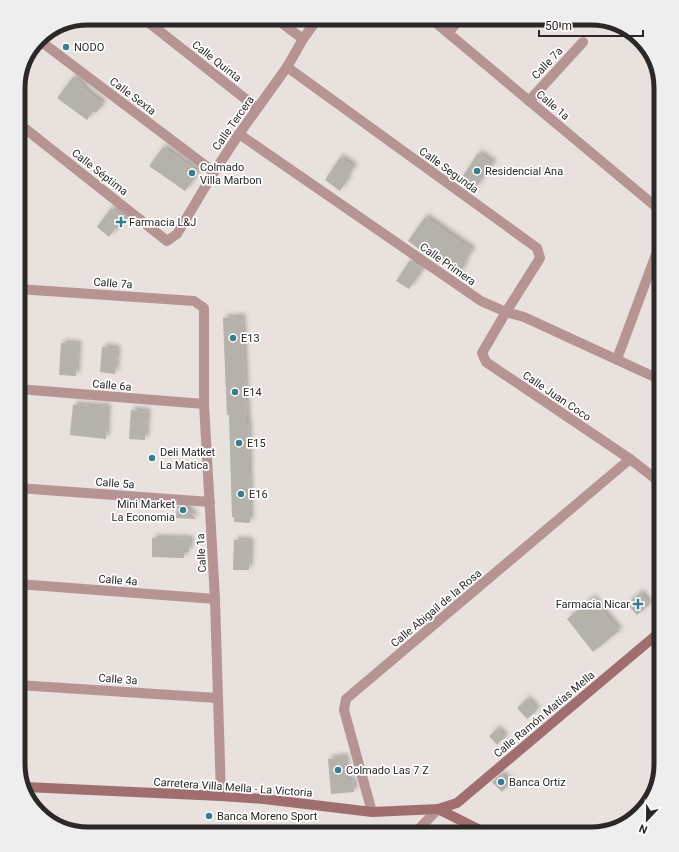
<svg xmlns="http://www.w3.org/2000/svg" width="679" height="852" font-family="Roboto,sans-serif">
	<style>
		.building { fill: #b5b1ab; filter: url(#shadow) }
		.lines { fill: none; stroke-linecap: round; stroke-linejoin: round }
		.street { stroke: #b79494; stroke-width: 10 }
		.secondary { stroke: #a06e6e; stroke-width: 10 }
		.poi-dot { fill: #3a7c8e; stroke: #fff; stroke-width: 1.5 }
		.labels { text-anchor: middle; stroke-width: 3.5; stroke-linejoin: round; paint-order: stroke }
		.poi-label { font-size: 11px; fill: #2b2827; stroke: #fff; text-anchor: start }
		.street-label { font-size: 11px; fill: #2b2827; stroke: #fff }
		.rim { fill: none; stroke: #2b2827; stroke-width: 5 }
	</style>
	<defs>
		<filter id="shadow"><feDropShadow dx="3.5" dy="-3.5" stdDeviation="2" flood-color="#0004"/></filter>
	</defs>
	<rect width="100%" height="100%" fill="#e9e1dd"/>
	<g class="building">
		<path d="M 73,77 L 84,86 L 83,88 L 103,104 L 96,113 L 93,111 L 87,120 L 57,98 Z"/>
		<path d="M 163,147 L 199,172 L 185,191 L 149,166 Z"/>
		<path d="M 478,153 L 493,163 L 475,189 L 461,179 Z"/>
		<path d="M 340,157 L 354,167 L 346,178 L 348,179 L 340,191 L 325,180 Z"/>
		<path d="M 111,208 L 127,220 L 119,230 L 116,228 L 109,237 L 97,227 Z"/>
		<path d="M 425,217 L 472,250 L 464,263 L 465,264 L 459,274 L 441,262 L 440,264 L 431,257 L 431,258 L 408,241 Z"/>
		<path d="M 410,260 L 423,269 L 409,289 L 396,281 Z"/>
		<path d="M 242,317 L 247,421 L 248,421 L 250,523 L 234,522 L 234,517 L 232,517 L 229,415 L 227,415 L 225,369 L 223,318 Z"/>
		<path d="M 61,343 L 78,344 L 76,376 L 59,375 Z"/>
		<path d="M 102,347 L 117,349 L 115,374 L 100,372 Z"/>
		<path d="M 73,405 L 107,407 L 106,439 L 70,435 Z"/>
		<path d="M 131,410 L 147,412 L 145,440 L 129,439 Z"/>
		<path d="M 177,506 L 186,507 L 196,519 L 176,518 Z"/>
		<path d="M 152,538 L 190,539 L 189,552 L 184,552 L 184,558 L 152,557 Z"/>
		<path d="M 234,540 L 250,541 L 249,570 L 233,570 Z"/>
		<path d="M 640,593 L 650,604 L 637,615 L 627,604 Z"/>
		<path d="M 592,598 L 619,631 L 593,652 L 567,619 Z"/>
		<path d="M 527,699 L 537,710 L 527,719 L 517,708 Z"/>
		<path d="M 497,729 L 505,737 L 497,745 L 489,736 Z"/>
		<path d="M 345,757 L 347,781 L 353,780 L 354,792 L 331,794 L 328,759 Z"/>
		<path d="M 501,774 L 510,783 L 502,792 L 492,782 Z"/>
	</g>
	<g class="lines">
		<g class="street">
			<path d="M 143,18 L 257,108"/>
			<path d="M 275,18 L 303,39"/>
			<path d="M 430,18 L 661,211"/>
			<path d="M 448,33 L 461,18"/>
			<path d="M 39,40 L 214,172"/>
			<path d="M 287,67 L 537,248 L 540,258 L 506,312 L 482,353 L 486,362 L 630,459 L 661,483"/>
			<path d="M 529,101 L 583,42"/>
			<path d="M 18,123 L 167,241 L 177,234 L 214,172 L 239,134 L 287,67 L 303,39 L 318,18"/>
			<path d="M 239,134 L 481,301 L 506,312 L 524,317 L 661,380"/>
			<path d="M 18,289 L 194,301 L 204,308 L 204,404 L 215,599 L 221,796"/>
			<path d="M 617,359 L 661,241"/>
			<path d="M 18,389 L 204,404"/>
			<path d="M 18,488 L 210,502"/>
			<path d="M 18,584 L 215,599"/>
			<path d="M 18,685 L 217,698"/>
			<path d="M 372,812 L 344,710 L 346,699 L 630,459"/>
			<path d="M 414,834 L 438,809"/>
		</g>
		<g class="secondary">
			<path d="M 25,787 L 221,796 L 264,799 L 372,812 L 438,809 L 457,803 L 661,631"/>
			<path d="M 438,809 L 488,834"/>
		</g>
	</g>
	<g class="poi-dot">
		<circle cx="66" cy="47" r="4"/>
		<circle cx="477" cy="171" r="4"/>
		<circle cx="192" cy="173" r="4"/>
		<path d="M119 216h4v4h4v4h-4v4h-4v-4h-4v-4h4z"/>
		<circle cx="233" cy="338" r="4"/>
		<circle cx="235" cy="392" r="4"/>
		<circle cx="239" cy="443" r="4"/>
		<circle cx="152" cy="458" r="4"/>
		<circle cx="241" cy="494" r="4"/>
		<circle cx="183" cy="510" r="4"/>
		<path d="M636 598h4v4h4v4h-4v4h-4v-4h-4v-4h4z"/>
		<circle cx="338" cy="770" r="4"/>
		<circle cx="501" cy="782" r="4"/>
		<circle cx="209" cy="816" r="4"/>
	</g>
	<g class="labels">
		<g class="poi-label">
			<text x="74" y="51">NODO</text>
			<text x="200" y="171">Colmado<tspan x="200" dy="13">Villa Marbon</tspan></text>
			<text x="485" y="175">Residencial Ana</text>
			<text x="129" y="226">Farmacia L&amp;J</text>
			<text x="241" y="342">E13</text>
			<text x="243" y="396">E14</text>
			<text x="247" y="447">E15</text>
			<text x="160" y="456">Deli Matket<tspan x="160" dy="13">La Matica</tspan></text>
			<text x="249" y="498">E16</text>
			<text x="175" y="508" text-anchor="end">Mini Market<tspan x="175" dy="13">La Economia</tspan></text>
			<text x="630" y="608" text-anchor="end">Farmacia Nicar</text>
			<text x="346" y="774">Colmado Las 7 Z</text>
			<text x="509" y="786">Banca Ortiz</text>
			<text x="217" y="820">Banca Moreno Sport</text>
		</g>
		<g class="street-label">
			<text transform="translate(217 61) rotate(38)" y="4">Calle Quinta</text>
			<text transform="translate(547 63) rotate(-47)" y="4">Calle 7a</text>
			<text transform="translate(133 96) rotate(37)" y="4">Calle Sexta</text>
			<text transform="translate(553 105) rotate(40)" y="4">Calle 1a</text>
			<text transform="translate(233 123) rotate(-55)" y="4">Calle Tercera</text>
			<text transform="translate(449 170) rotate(36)" y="4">Calle Segunda</text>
			<text transform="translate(100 172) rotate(38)" y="4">Calle Séptima</text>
			<text transform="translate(448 264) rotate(35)" y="4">Calle Primera</text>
			<text transform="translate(113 283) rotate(4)" y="4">Calle 7a</text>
			<text transform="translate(112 385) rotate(5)" y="4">Calle 6a</text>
			<text transform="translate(557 396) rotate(34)" y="4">Calle Juan Coco</text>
			<text transform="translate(115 483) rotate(4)" y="4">Calle 5a</text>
			<text transform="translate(201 553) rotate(-93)" y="4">Calle 1a</text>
			<text transform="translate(118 580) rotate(4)" y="4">Calle 4a</text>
			<text transform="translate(436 608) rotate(-40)" y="4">Calle Abigail de la Rosa</text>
			<text transform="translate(118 679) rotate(4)" y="4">Calle 3a</text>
			<text transform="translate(544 714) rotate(-40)" y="4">Calle Ramón Matías Mella</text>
			<text transform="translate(233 787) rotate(4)" y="4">Carretera Villa Mella - La Victoria</text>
		</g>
	</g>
	<path d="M0 0H679V852H0ZM88 25H591A63 63 0 0 1 654 88V764A63 63 0 0 1 591 827H88A63 63 0 0 1 25 764V88A63 63 0 0 1 88 25Z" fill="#eee" fill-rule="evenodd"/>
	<path class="rim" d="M88 25H591A63 63 0 0 1 654 88V764A63 63 0 0 1 591 827H88A63 63 0 0 1 25 764V88A63 63 0 0 1 88 25Z"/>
	<g transform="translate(647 820) rotate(202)" stroke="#ffffff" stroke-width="3" paint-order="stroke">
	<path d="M0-3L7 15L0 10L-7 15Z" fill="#2b2827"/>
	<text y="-6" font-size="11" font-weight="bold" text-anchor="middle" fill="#2b2827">N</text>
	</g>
	<path d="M539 30v6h104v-6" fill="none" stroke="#2b2827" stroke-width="2"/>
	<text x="545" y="30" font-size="12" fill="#2b2827" stroke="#ffffff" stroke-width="3" paint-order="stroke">50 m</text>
</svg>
